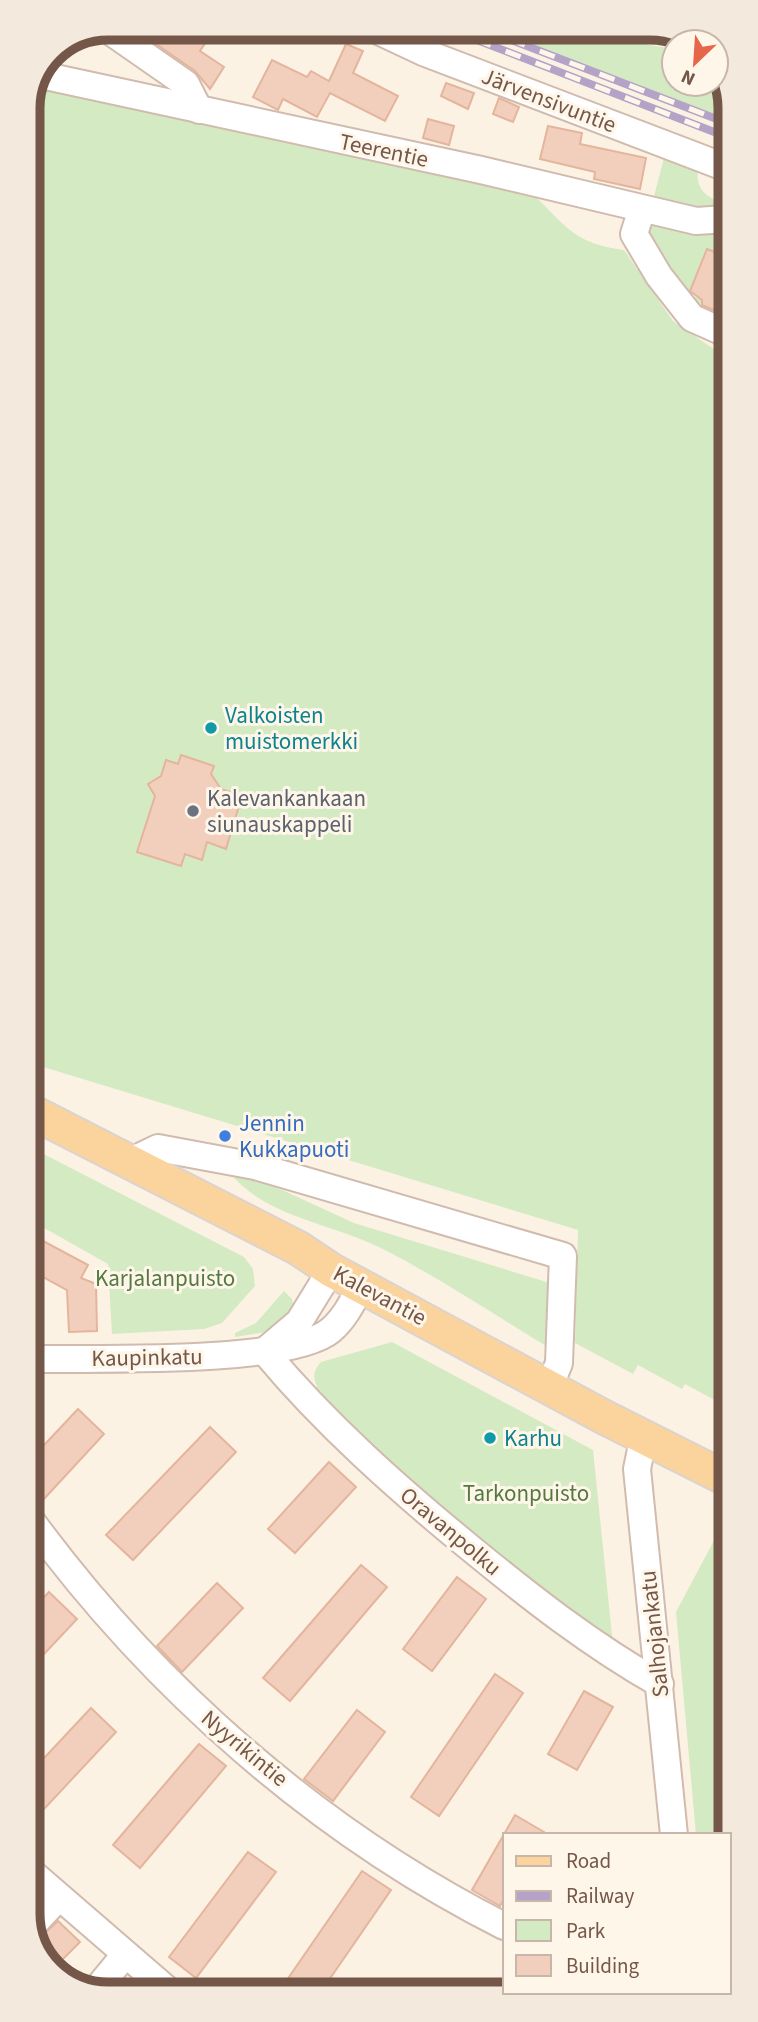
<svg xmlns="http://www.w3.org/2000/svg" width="758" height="2022" font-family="'Source Sans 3',sans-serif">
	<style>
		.green { fill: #d4eac3 }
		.building { fill: #f2cfbc; stroke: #e4b59c; stroke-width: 2 }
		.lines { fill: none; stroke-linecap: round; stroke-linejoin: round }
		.minor-casing { stroke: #d0bbae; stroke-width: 30 }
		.major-casing { stroke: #dbd3d0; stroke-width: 37 }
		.minor { stroke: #fff; stroke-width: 26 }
		.major { stroke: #fbd49d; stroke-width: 33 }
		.rail-casing { stroke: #b4a3c6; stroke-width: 8 }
		.rail { stroke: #fff6ea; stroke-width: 5; stroke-dasharray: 16; stroke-linecap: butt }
		.culture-dot { fill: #0f9aa8; stroke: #fff6ea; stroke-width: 2.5 }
		.worship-dot { fill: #6b7280; stroke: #fff6ea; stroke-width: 2.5 }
		.shop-dot { fill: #3f7fe0; stroke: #fff6ea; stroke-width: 2.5 }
		.labels { text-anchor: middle; stroke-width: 6; stroke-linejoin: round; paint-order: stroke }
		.street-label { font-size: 23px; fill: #75574a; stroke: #fff6ea }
		.culture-label { font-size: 23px; fill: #0d838f; stroke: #fff6ea; text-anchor: start }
		.worship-label { font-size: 23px; fill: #5b616d; stroke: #fff6ea; text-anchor: start }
		.shop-label { font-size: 23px; fill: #366cbe; stroke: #fff6ea; text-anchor: start }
		.park-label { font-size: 23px; fill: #547a42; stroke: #fff6ea }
		.rim { fill: none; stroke: #75574a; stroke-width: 9 }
	</style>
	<rect width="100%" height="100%" fill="#fcf2e4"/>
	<g class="green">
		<path d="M 484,28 L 608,28 L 650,45 L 674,49 L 674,84 L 716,84 L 716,76 L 720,76 L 727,87 L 727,121 Z"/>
		<path d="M 35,88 L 536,197 C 568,229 577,244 624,250 L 673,321 L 728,359 L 729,1408 L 685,1384 L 682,1389 L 638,1365 L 633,1374 L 575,1343 L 578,1230 L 30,1063 L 28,103 Z"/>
		<path d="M 665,154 L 698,168 C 695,190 706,196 725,205 L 713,211 L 653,200 Z"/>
		<path d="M 650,222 L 703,234 L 727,231 L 727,257 L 707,250 L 689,294 L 702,300 L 700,305 L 716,312 L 712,324 L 642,238 Z"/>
		<path d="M 30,1147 L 244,1257 L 253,1269 L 255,1286 L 222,1323 L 204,1329 L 112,1334 L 108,1264 L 30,1220 Z"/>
		<path d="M 232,1167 L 354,1223 L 553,1284 L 554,1351 C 498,1317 443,1280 385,1250 C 334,1223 267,1219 229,1172 Z"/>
		<path d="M 284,1291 L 292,1299 L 295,1313 L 272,1331 L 235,1337 L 235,1333 L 256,1323 Z"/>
		<path d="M 392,1342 L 593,1450 L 613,1645 L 425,1502 L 314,1393 L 317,1386 C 312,1376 314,1370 321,1362 Z"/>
		<path d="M 727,1516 L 729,1517 L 728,1919 L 728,1835 L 696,1835 L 676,1612 Z"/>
	</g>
	<g class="building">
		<path d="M 133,28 L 186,28 L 206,42 L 200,51 L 224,67 L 210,89 L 195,71 Z"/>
		<path d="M 346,44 L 363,51 L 353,73 L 398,96 L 385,121 L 330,93 L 317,117 L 283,99 L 278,110 L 253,97 L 272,60 L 307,77 L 311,71 L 329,81 Z"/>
		<path d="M 446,83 L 474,93 L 468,109 L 441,96 Z"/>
		<path d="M 499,98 L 519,107 L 513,122 L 493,114 Z"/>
		<path d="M 428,119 L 454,126 L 449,145 L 423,138 Z"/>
		<path d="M 548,126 L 582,133 L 580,144 L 646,158 L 640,189 L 594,179 L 595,172 L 540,159 Z"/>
		<path d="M 707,249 L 727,257 L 728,316 L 702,305 L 702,300 L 690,291 Z"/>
		<path d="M 181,755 L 214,766 L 211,774 L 221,789 L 242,796 L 226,849 L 207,842 L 202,860 L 185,854 L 181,866 L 137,852 L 155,796 L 148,784 L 161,776 L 166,760 L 178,764 Z"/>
		<path d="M 30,1234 L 88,1265 L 81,1278 L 96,1284 L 97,1331 L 69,1332 L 67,1290 L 30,1270 Z"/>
		<path d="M 78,1409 L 104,1434 L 43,1500 L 30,1488 L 30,1460 Z"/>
		<path d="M 210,1427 L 236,1452 L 133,1560 L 106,1535 Z"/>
		<path d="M 329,1462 L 356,1487 L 295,1553 L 268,1529 Z"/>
		<path d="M 361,1565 L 387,1587 L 290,1701 L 263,1678 Z"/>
		<path d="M 457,1577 L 486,1599 L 432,1671 L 403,1649 Z"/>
		<path d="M 217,1583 L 243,1608 L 182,1672 L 157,1646 Z"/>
		<path d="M 49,1592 L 77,1619 L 30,1669 L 30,1612 Z"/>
		<path d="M 495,1674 L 523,1693 L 439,1816 L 411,1797 Z"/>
		<path d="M 584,1691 L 613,1707 L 577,1770 L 548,1754 Z"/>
		<path d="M 91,1708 L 116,1732 L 31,1823 L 31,1772 Z"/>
		<path d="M 357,1710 L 385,1732 L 333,1801 L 304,1779 Z"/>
		<path d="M 199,1744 L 226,1766 L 140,1868 L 113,1845 Z"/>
		<path d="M 515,1815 L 549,1835 L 504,1835 L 504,1899 L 500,1906 L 472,1890 Z"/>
		<path d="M 248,1852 L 276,1872 L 196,1978 L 169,1957 Z"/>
		<path d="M 362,1871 L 391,1890 L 320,1993 L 307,1993 L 287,1980 Z"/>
		<path d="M 58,1921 L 80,1942 L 53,1969 L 35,1942 Z"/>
	</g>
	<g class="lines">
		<g class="minor-casing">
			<g id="minor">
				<path d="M 372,28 L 423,52 L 727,168"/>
				<path d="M 107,29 L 186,84 L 199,110"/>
				<path d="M 41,75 L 481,170 L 696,221 L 727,219"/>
				<path d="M 642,209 L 634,234 L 659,276 L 692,318 L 728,334"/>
				<path d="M 129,1162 L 158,1148 L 255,1166 L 563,1256 L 559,1363 L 550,1385"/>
				<path d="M 266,1350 L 299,1322 L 331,1270"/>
				<path d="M 265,1352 C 325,1424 397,1488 469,1547 C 530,1597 591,1645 660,1684"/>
				<path d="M 30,1359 C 90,1358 291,1365 331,1330 C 345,1318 353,1301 361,1286"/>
				<path d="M 644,1435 L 637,1469 L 674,1835"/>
				<path d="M 30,1519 C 153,1687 318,1832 504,1926"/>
				<path d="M 31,1872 L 171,1993"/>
				<path d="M 31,1927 L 59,1897"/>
				<path d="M 95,1991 L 124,1956"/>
			</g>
		</g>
		<g class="major-casing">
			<path id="major" d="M 30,1111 L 298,1248 L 331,1270 L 602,1416 L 729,1480"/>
		</g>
		<use href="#minor" class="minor"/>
		<use href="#major" class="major"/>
		<g class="rail-casing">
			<g id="rail">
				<path d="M 446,28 L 727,137"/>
				<path d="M 480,28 L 727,123"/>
			</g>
		</g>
		<use href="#rail" class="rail"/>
	</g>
	<g class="culture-dot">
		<circle cx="211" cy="728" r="7"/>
		<circle cx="490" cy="1438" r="7"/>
	</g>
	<circle class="worship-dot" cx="193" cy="811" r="7"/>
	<circle class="shop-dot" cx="225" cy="1136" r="7"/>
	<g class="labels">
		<g class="street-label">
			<text transform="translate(549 100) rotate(21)" y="8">Järvensivuntie</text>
			<text transform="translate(384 150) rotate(12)" y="8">Teerentie</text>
			<text transform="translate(380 1295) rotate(28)" y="8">Kalevantie</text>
			<text transform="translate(147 1357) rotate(-1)" y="8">Kaupinkatu</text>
			<text transform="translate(451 1531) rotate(40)" y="8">Oravanpolku</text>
			<text transform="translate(654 1634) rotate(-96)" y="8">Salhojankatu</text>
			<text transform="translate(245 1748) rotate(40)" y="8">Nyyrikintie</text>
		</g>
		<g class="culture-label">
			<text x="225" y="723">Valkoisten<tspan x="225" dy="26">muistomerkki</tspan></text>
			<text x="504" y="1446">Karhu</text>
		</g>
		<g class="worship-label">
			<text x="207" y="806">Kalevankankaan<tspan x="207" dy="26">siunauskappeli</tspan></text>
		</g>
		<g class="shop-label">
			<text x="239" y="1131">Jennin<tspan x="239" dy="26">Kukkapuoti</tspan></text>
		</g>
		<g class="park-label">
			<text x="165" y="1286">Karjalanpuisto</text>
			<text x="526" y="1501">Tarkonpuisto</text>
		</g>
	</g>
	<path d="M0 0H758V2022H0ZM108 40H650A68 68 0 0 1 718 108V1914A68 68 0 0 1 650 1982H108A68 68 0 0 1 40 1914V108A68 68 0 0 1 108 40Z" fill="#f4e9dd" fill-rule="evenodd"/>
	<path class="rim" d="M108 40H650A68 68 0 0 1 718 108V1914A68 68 0 0 1 650 1982H108A68 68 0 0 1 40 1914V108A68 68 0 0 1 108 40Z"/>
	<rect x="503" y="1833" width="228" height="161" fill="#fff6ea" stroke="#c8b6aa" stroke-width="2"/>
	<rect x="516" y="1856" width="35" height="10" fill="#fbd49d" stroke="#c8b6aa" stroke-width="2"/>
	<text x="566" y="1868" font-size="21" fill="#75574a">Road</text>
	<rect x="516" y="1891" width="35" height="10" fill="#b4a3c6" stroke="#c8b6aa" stroke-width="2"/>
	<text x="566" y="1903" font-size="21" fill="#75574a">Railway</text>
	<rect x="516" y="1920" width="35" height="21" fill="#d4eac3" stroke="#c8b6aa" stroke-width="2"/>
	<text x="566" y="1938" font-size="21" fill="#75574a">Park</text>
	<rect x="516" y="1955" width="35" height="21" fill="#f2cfbc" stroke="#c8b6aa" stroke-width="2"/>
	<text x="566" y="1973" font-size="21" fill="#75574a">Building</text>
	<g transform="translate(695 63) rotate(205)"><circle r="33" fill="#fff6ea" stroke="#c8b6aa" stroke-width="2"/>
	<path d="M0-5L12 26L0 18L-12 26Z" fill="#e66649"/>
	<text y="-10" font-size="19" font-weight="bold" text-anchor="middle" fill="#75574a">N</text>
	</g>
</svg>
